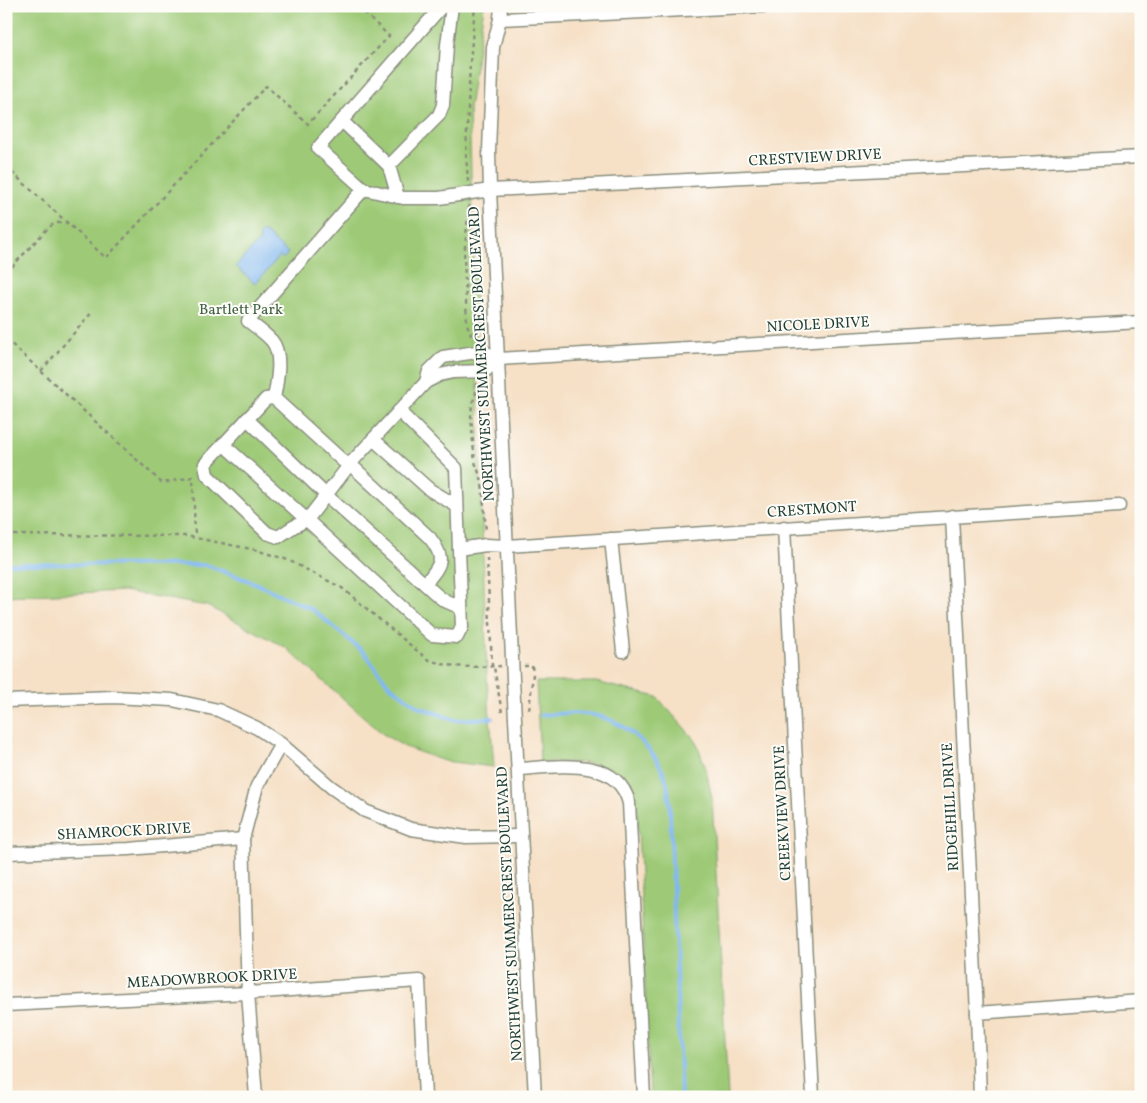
<svg xmlns="http://www.w3.org/2000/svg" width="1147" height="1103" font-family="Vollkorn,serif">
	<style>
		.green { fill: #9eca77; stroke: #5e8456 }
		.water { fill: #82b8f1; stroke: #507a92 }
		.lines { fill: none; stroke-linecap: round; stroke-linejoin: round }
		.stream { stroke: #82b8f1; stroke-width: 4 }
		.minor-casing { stroke: #8a8e7d; stroke-width: 15 }
		.path { stroke: #8a8e7d; stroke-width: 2.5; stroke-dasharray: 4 4; stroke-linecap: butt }
		.minor { stroke: #fff; stroke-width: 12 }
		.labels { text-anchor: middle; stroke-width: 4; stroke-linejoin: round; paint-order: stroke }
		.street-label { font-size: 15px; fill: #1f3d34; stroke: #fdfcf7 }
		.park-label { font-size: 15px; fill: #3f6045; stroke: #fdfcf7 }
	</style>
	<rect width="100%" height="100%" fill="#fdfcf7"/>
	<filter id="ink" filterUnits="userSpaceOnUse"><feTurbulence type="fractalNoise" baseFrequency=".02" numOctaves="2"/><feDisplacementMap in="SourceGraphic" scale="10" xChannelSelector="R" yChannelSelector="G"/><feConvolveMatrix kernelMatrix="1 2 1 2 8 2 1 2 1" color-interpolation-filters="sRGB"/></filter>
	<filter id="wash" filterUnits="userSpaceOnUse"><feTurbulence type="fractalNoise" baseFrequency=".0096" numOctaves="4" result="noise"/><feDisplacementMap in="SourceGraphic" scale="20" xChannelSelector="R" yChannelSelector="G"/><feGaussianBlur stdDeviation="1.12" result="paint"/><feColorMatrix in="noise" values="0 0 0 0 0 0 0 0 0 0 0 0 0 0 0 0 0 1.4 0 .05"/><feComposite in="paint" operator="in"/></filter>
	<g filter="url(#wash)">
		<rect width="100%" height="100%" fill="#f6e0c6"/>
		<g class="green">
			<path d="M 6,6 L 484,6 L 469,109 L 487,679 L 494,767 L 444,761 L 405,747 L 383,734 L 285,647 L 207,606 L 124,591 L 6,596 Z"/>
			<path d="M 536,682 L 596,682 L 657,697 L 696,741 L 705,766 L 712,798 L 728,1097 L 650,1097 L 637,807 C 619,756 586,763 540,762 Z"/>
		</g>
		<path class="water" d="M 263,231 L 288,253 L 283,259 L 280,256 L 255,284 L 236,266 L 261,239 L 258,236 Z"/>
		<g class="lines">
			<g class="stream">
				<path d="M 6,564 L 206,565 L 255,583 L 313,610 L 365,653 L 388,684 L 419,707 L 455,720 L 492,718"/>
				<path d="M 541,715 C 561,714 583,711 602,717 C 631,726 657,752 666,780 C 669,790 669,801 670,811 L 681,1097"/>
			</g>
		</g>
	</g>
	<g filter="url(#ink)">
		<g class="lines">
			<g class="minor-casing">
				<g id="minor">
					<path d="M 442,6 L 318,148 L 364,189 L 403,198 L 439,198 L 490,190 L 1141,157"/>
					<path d="M 501,6 L 500,19 L 493,47 L 489,151 L 490,190 L 514,700 L 535,1097"/>
					<path d="M 500,19 L 765,6"/>
					<path d="M 342,121 L 389,166 L 398,197"/>
					<path d="M 389,166 L 439,115 L 443,105 L 447,45 L 452,6"/>
					<path d="M 364,189 L 248,321 C 256,327 266,334 272,341 C 283,354 277,383 274,398 L 343,461 L 350,464 L 426,382 L 440,375 L 454,372 L 485,371 L 498,359"/>
					<path d="M 498,359 L 1141,322"/>
					<path d="M 426,382 L 429,371 L 443,357 L 483,351 L 498,359"/>
					<path d="M 274,398 L 266,399 L 205,464 L 207,475 L 267,533 L 278,537 L 293,527 L 307,520 L 432,635 L 457,637 L 462,627 L 459,549"/>
					<path d="M 399,411 L 456,468 L 459,549 L 486,545 L 507,546 L 1119,506"/>
					<path d="M 247,419 L 326,495 L 438,596 L 445,601 L 461,608"/>
					<path d="M 373,439 L 430,490 L 457,506"/>
					<path d="M 223,444 L 307,520 L 350,464 L 430,538 C 447,560 440,565 425,584"/>
					<path d="M 952,516 L 977,1013 L 980,1097"/>
					<path d="M 784,527 L 813,1097"/>
					<path d="M 611,539 L 623,651"/>
					<path d="M 6,701 L 113,697 L 172,700 L 218,710 L 257,728 L 281,744 L 331,787 L 365,811 L 411,829 L 466,837 L 521,836"/>
					<path d="M 518,769 C 555,767 617,755 629,803 L 644,1097"/>
					<path d="M 6,853 L 129,849 L 243,839"/>
					<path d="M 6,1005 L 248,993 L 419,981 L 425,1097"/>
					<path d="M 977,1013 L 1141,1001"/>
					<path d="M 256,1097 L 248,993 L 243,839 L 257,786 L 281,744"/>
				</g>
			</g>
			<g class="path">
				<path d="M 6,167 L 106,258 L 266,86 L 308,124 L 389,36 L 357,6"/>
				<path d="M 468,182 L 466,154 L 470,63 L 475,6"/>
				<path d="M 469,205 L 464,257 L 467,324 L 473,340"/>
				<path d="M 6,273 L 49,227 L 56,223 L 68,223"/>
				<path d="M 6,339 L 162,483 L 193,477 L 195,537"/>
				<path d="M 41,371 L 93,311"/>
				<path d="M 476,383 L 476,393 L 472,404 L 471,415 L 473,443 L 475,462 L 482,481 L 486,532"/>
				<path d="M 6,535 L 186,536 L 256,550 L 288,560 L 342,588 L 427,659 C 451,669 475,667 501,666"/>
				<path d="M 487,558 L 492,666 L 494,667 L 502,713"/>
				<path d="M 524,666 L 532,666 L 533,674 L 529,710 L 527,713"/>
			</g>
			<use href="#minor" class="minor"/>
		</g>
	</g>
	<g class="labels">
		<g class="street-label">
			<text transform="translate(815 157) rotate(-3)" y="5">CRESTVIEW DRIVE</text>
			<text transform="translate(818 324) rotate(-3)" y="5">NICOLE DRIVE</text>
			<text transform="translate(481 354) rotate(-93)" y="5">NORTHWEST SUMMERCREST BOULEVARD</text>
			<text transform="translate(812 509) rotate(-4)" y="5">CRESTMONT</text>
			<text transform="translate(950 807) rotate(-93)" y="5">RIDGEHILL DRIVE</text>
			<text transform="translate(782 813) rotate(-93)" y="5">CREEKVIEW DRIVE</text>
			<text transform="translate(124 831) rotate(-3)" y="5">SHAMROCK DRIVE</text>
			<text transform="translate(509 914) rotate(-93)" y="5">NORTHWEST SUMMERCREST BOULEVARD</text>
			<text transform="translate(212 978) rotate(-3)" y="5">MEADOWBROOK DRIVE</text>
		</g>
		<g class="park-label">
			<text x="241" y="314">Bartlett Park</text>
		</g>
	</g>
	<rect width="1147" height="1103" fill="none" stroke="#fdfcf7" stroke-width="25"/>
</svg>
